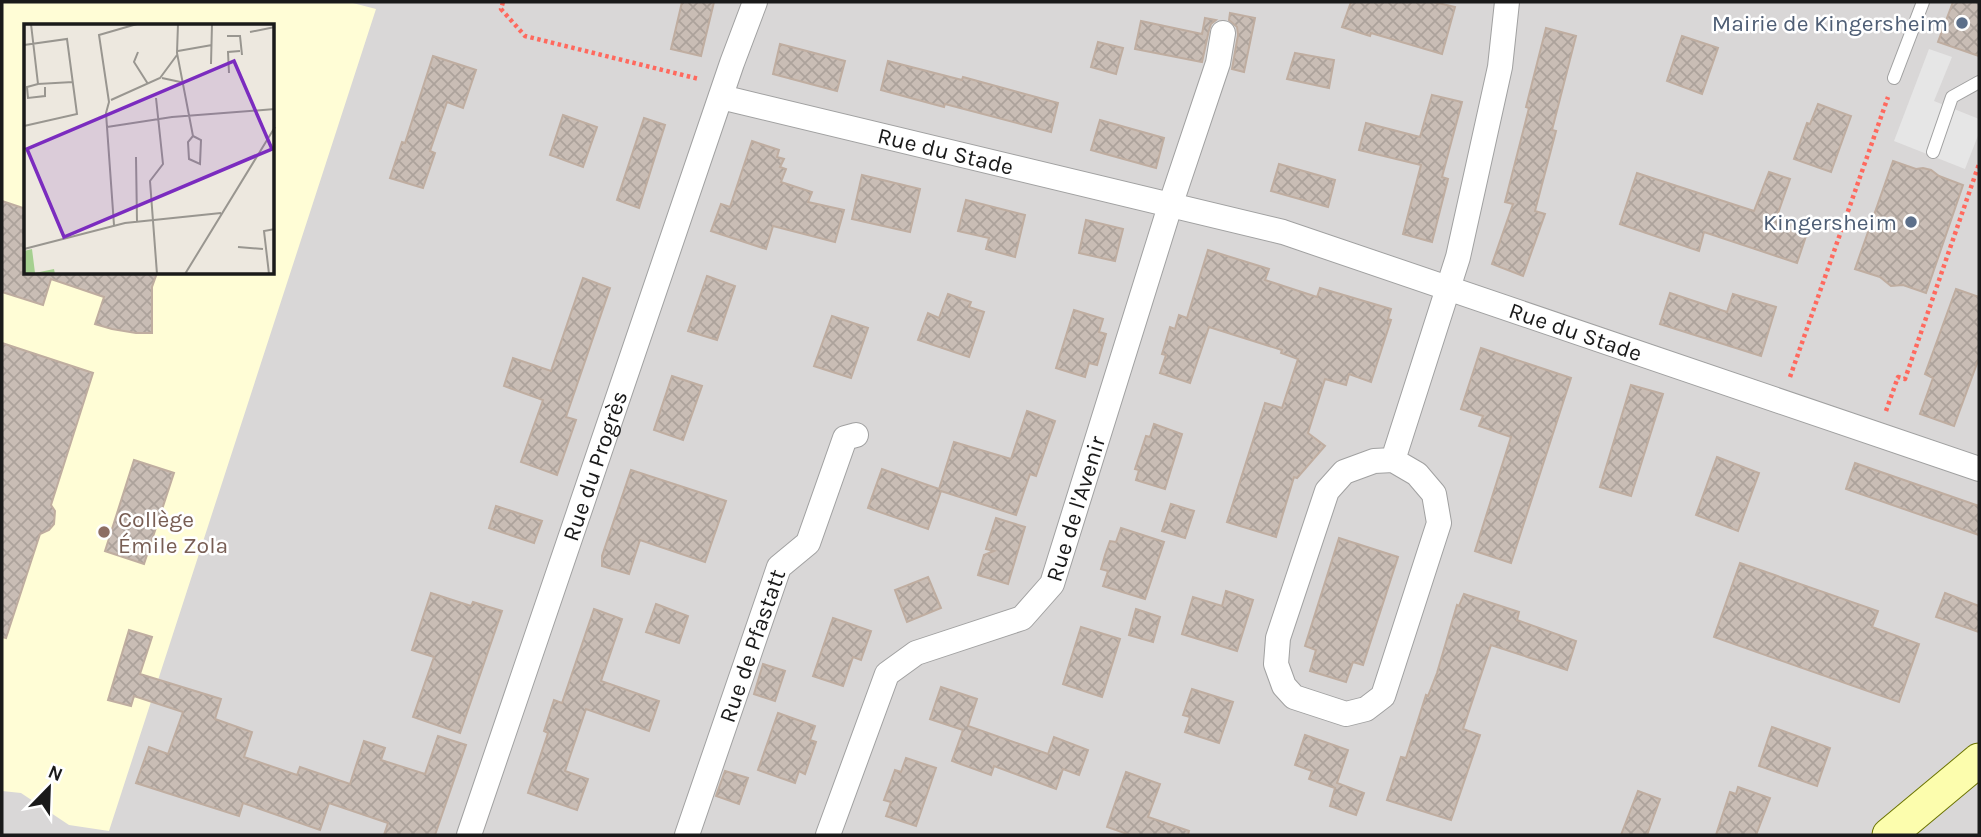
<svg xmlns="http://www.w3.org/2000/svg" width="1981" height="837" font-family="Karla,sans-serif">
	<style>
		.residential { fill: #d9d7d7; fill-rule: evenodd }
		.education { fill: #fffdd6; fill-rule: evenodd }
		.parking { fill: #e6e6e6 }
		.building { fill: url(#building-cross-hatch); stroke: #bfada0; stroke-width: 2 }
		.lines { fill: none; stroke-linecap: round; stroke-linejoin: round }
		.service-casing { stroke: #a1a1a1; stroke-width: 14 }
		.minor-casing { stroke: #a1a1a1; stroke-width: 26 }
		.secondary-casing { stroke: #6b7300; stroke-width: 35 }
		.path { stroke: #ff695e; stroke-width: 4.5; stroke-dasharray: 3.5 3.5; stroke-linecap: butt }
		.service { stroke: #fff; stroke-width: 12 }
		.minor { stroke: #fff; stroke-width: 24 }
		.secondary { stroke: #fcfdad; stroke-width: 33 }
		.service-dot { fill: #5c6f8a; stroke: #fff; stroke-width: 2.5 }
		.education-dot { fill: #8d6e63; stroke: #fff; stroke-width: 2.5 }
		.labels { text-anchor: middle; stroke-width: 5; stroke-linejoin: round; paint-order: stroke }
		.service-label { font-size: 23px; fill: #4e5e75; stroke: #fff; text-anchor: end }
		.street-label { font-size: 23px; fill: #1a1a1a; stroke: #fff }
		.education-label { font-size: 23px; fill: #785e54; stroke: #fff; text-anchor: start }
		.inset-road { fill: none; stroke: #999690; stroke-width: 2 }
		.view { fill: #7b2cbf; fill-opacity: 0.15; stroke: #7b2cbf; stroke-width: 3.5 }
		.inset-edge { fill: none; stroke: #1a1a1a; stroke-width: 3.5 }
	</style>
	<defs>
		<pattern id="building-cross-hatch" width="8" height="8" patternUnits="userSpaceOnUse" patternTransform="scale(1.75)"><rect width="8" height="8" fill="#c9bdb5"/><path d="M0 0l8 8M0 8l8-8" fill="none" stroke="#aca29b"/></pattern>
	</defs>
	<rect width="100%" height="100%" fill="#ede8df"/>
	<path class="residential" d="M 2,2 L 1979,2 L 1979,835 L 2,835 ZM 26,26 L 273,26 L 273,273 L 26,273 Z"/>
	<path class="education" d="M 2,2 L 349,2 L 376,9 L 109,831 L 69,825 L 21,793 L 2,791 ZM 26,26 L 273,26 L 273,273 L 26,273 Z"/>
	<path class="parking" d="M 1929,49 L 1952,57 L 1934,101 L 1979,119 L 1979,133 L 1965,169 L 1894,141 Z"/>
	<g class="building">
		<path d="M 682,2 L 714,2 L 701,56 L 671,49 Z"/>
		<path d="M 1351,2 L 1434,2 L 1455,7 L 1442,54 L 1371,33 L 1370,36 L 1342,27 Z"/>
		<path d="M 1953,2 L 1979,2 L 1979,56 L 1938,42 Z"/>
		<path d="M 1230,13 L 1255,18 L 1244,72 L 1232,69 L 1238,35 L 1237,27 L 1229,20 Z"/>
		<path d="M 1205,18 L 1216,20 L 1211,24 L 1209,30 L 1202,62 L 1135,49 L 1141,21 L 1202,34 Z"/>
		<path d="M 1546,28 L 1576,36 L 1552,130 L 1556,131 L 1535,211 L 1545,214 L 1523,276 L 1492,264 L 1513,204 L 1505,202 L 1529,108 L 1526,107 Z"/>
		<path d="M 1682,36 L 1718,48 L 1702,94 L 1667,81 Z"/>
		<path d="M 1098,42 L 1123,48 L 1116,74 L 1091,67 Z"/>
		<path d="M 780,44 L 845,61 L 837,91 L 773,74 Z"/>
		<path d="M 1295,53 L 1334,60 L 1329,88 L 1287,79 Z"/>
		<path d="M 433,56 L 476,70 L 463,108 L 447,102 L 430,151 L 435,153 L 423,188 L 390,178 L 402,142 L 405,143 Z"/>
		<path d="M 888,61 L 962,80 L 963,77 L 1058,103 L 1051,132 L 945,104 L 944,107 L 881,90 Z"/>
		<path d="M 1432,95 L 1462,102 L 1442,177 L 1448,179 L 1432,242 L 1403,234 L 1421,165 L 1359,150 L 1366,123 L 1420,137 Z"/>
		<path d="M 1818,104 L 1851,116 L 1831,172 L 1794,159 L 1807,123 L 1810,124 Z"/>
		<path d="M 563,115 L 597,127 L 583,167 L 550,155 Z"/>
		<path d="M 644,118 L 665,125 L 639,208 L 617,200 Z"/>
		<path d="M 1100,120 L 1164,138 L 1156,168 L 1091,150 Z"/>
		<path d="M 752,141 L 779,150 L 777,157 L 784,159 L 780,167 L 786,169 L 781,182 L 812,192 L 808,202 L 844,210 L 835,242 L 773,226 L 766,249 L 711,231 L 721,204 L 730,207 Z"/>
		<path d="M 1893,161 L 1916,169 L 1923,168 L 1931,170 L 1939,176 L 1963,185 L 1926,293 L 1903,285 L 1891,286 L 1880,277 L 1855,269 Z"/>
		<path d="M 1279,164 L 1335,180 L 1328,207 L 1271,191 Z"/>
		<path d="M 1769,172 L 1790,179 L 1776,219 L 1808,230 L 1797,263 L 1704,232 L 1699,251 L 1620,224 L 1637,173 L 1754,211 Z"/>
		<path d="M 862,175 L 920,189 L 910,232 L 852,219 Z"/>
		<path d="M 966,200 L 1025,215 L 1015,257 L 986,249 L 989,238 L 958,231 Z"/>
		<path d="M 2,201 L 26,209 L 26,273 L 157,273 L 152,287 L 152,333 L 136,333 L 112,329 L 95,324 L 104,297 L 51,279 L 43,305 L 2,292 Z"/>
		<path d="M 1086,220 L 1123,229 L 1115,261 L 1079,253 Z"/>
		<path d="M 1208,250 L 1269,269 L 1265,280 L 1317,297 L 1320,288 L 1391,309 L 1388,319 L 1391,320 L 1371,382 L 1349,374 L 1346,385 L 1325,379 L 1308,433 L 1325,446 L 1297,478 L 1294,477 L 1276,537 L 1227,522 L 1265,403 L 1282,408 L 1298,359 L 1281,353 L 1282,350 L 1209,327 L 1190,383 L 1160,373 L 1166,355 L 1162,354 L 1170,327 L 1175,329 L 1179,315 L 1187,318 Z"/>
		<path d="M 707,276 L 735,286 L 717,340 L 688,331 Z"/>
		<path d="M 583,278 L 610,288 L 566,417 L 576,420 L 557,475 L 521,462 L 543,400 L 504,386 L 513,358 L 551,371 Z"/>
		<path d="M 1956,289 L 1979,297 L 1979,358 L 1954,426 L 1920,414 L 1933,378 L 1925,374 Z"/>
		<path d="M 1670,293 L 1727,312 L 1733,294 L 1776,307 L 1761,356 L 1660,324 Z"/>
		<path d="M 948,294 L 971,302 L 969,307 L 984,312 L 969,357 L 918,340 L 928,313 L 939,318 Z"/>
		<path d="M 1074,310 L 1103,319 L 1099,332 L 1106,334 L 1097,365 L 1089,363 L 1085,377 L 1056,368 Z"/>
		<path d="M 832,316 L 868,328 L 851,378 L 814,366 Z"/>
		<path d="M 2,343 L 93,373 L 51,505 L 55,511 L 54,524 L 49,530 L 40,534 L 6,638 L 2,637 Z"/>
		<path d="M 1481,348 L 1571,378 L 1511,563 L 1475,551 L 1511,437 L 1479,426 L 1483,416 L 1461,409 Z"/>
		<path d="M 672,376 L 702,386 L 683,440 L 654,430 Z"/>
		<path d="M 1631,385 L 1663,394 L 1631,496 L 1600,487 Z"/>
		<path d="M 1027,411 L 1055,421 L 1036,476 L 1030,474 L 1016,515 L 941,491 L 928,529 L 868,508 L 882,469 L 939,489 L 954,442 L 1011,459 Z"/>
		<path d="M 1154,424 L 1182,434 L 1165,489 L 1136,480 L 1139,470 L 1135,469 L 1146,436 L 1150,437 Z"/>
		<path d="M 1717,457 L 1759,473 L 1738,531 L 1696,515 Z"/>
		<path d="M 134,460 L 174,473 L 144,564 L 105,551 Z"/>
		<path d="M 1855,463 L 1979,506 L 1979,535 L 1846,489 Z"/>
		<path d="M 631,470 L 726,501 L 705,562 L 640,540 L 629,574 L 602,566 L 602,556 Z"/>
		<path d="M 1171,504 L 1194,511 L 1185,538 L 1162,531 Z"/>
		<path d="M 496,506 L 542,521 L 534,543 L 489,528 Z"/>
		<path d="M 996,518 L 1025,527 L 1008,584 L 978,575 L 984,555 L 994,551 L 986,549 Z"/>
		<path d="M 1121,528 L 1164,542 L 1145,599 L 1103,586 L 1108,571 L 1101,569 L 1105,555 L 1110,541 L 1116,542 Z"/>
		<path d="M 1339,538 L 1398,557 L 1363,665 L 1353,662 L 1346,682 L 1310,671 L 1316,650 L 1305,646 Z"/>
		<path d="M 1740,563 L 1878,611 L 1872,627 L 1919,644 L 1899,702 L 1714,637 Z"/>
		<path d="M 928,577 L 941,608 L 907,622 L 895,590 Z"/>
		<path d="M 1226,591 L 1253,600 L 1237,651 L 1182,634 L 1193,597 L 1222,606 Z"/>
		<path d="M 431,593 L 471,606 L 473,602 L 502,611 L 460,733 L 413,717 L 434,657 L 412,650 Z"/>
		<path d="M 1945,593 L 1979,606 L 1979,632 L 1936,617 Z"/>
		<path d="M 1464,594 L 1519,612 L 1517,620 L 1576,641 L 1567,670 L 1491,645 L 1463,729 L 1480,735 L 1451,820 L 1387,800 L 1401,757 L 1406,758 L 1426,695 L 1428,696 L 1437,673 L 1457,605 L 1459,606 Z"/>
		<path d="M 656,604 L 688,616 L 679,643 L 646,632 Z"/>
		<path d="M 594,609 L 622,619 L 601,681 L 659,701 L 649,731 L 586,709 L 565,771 L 588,779 L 577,810 L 528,793 L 548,733 L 544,731 L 554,700 L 562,703 Z"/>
		<path d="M 1136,609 L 1160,617 L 1153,642 L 1129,635 Z"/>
		<path d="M 833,618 L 871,631 L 861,660 L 853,657 L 843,686 L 813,676 Z"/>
		<path d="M 1081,627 L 1120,639 L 1102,697 L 1063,684 Z"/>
		<path d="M 129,630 L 152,637 L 140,674 L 221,699 L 215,719 L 252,732 L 244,757 L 297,775 L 300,767 L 350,784 L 364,741 L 385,748 L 381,760 L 425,774 L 438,736 L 466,745 L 435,835 L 384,835 L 388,823 L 329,803 L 320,830 L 243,803 L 239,816 L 136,783 L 149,747 L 168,754 L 183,712 L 134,696 L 131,706 L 108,700 Z"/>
		<path d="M 763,664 L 785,671 L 775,701 L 754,694 Z"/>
		<path d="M 941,687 L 977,699 L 968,726 L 1048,754 L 1054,737 L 1088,750 L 1079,775 L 1063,769 L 1056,789 L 994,766 L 991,775 L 952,761 L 963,730 L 930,719 Z"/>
		<path d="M 1192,689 L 1233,702 L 1219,743 L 1185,732 L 1190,717 L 1183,715 Z"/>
		<path d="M 778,713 L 815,726 L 810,740 L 816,742 L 805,774 L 799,771 L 795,783 L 758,770 Z"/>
		<path d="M 1772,727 L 1830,748 L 1817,786 L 1759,766 Z"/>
		<path d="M 1305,735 L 1348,750 L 1337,783 L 1364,793 L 1356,815 L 1330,806 L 1335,788 L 1309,779 L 1312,771 L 1295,765 Z"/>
		<path d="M 906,758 L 936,768 L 916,826 L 886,816 L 891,802 L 884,800 L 895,770 L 901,772 Z"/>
		<path d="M 725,771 L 748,778 L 739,804 L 716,796 Z"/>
		<path d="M 1126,772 L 1160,784 L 1148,817 L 1189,831 L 1188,835 L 1130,835 L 1107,827 Z"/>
		<path d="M 1738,787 L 1770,798 L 1756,835 L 1716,835 L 1730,792 L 1736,794 Z"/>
		<path d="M 1638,791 L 1660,799 L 1647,835 L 1621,835 Z"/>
	</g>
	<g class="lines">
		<g class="service-casing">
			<g id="service">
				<path d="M 1894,78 L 1923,2"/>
				<path d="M 1933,152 L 1952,97 L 1979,82"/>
			</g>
		</g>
		<g class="minor-casing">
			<g id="minor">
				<path id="s1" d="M 721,97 L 1283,232 L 1979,469"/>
				<path d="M 1393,460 L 1417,474 L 1434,494 L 1439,523 L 1383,696 L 1366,709 L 1346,714 L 1294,697 L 1284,686 L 1276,664 L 1278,638 L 1327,491 L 1344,472 L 1374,461 L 1393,460 L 1458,257 L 1500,67 L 1507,2"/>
				<path id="s2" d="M 469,835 L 732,63 L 755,2"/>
				<path id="s3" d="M 687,835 L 779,567 L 808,543 L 845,438 L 856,435"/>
				<path id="s4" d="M 828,835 L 887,674 L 916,653 L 1022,618 L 1052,584 L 1170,206 L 1218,63 L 1223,33"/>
			</g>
		</g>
		<g class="secondary-casing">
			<path id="secondary" d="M 1889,835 L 1979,760"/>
		</g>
		<g class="path">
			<path d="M 503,2 L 501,9 L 525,36 L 699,79"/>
			<path d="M 1790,377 L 1888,97"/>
			<path d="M 1886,411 L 1898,377 L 1905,379 L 1979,164"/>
		</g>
		<use href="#service" class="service"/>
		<use href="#minor" class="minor"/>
		<use href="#secondary" class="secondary"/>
	</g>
	<g class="service-dot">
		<circle cx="1962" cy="23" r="7"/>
		<circle cx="1911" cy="222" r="7"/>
	</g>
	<circle class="education-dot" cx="104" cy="532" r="7"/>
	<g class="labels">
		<g class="service-label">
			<text x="1948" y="31">Mairie de Kingersheim</text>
			<text x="1897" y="230">Kingersheim</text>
		</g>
		<g class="street-label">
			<text dy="8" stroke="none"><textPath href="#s1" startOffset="231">Rue du Stade</textPath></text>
			<text dy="8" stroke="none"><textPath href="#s1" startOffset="887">Rue du Stade</textPath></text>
			<text dy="8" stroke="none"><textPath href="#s2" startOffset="390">Rue du Progrès</textPath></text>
			<text dy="8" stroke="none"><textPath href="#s4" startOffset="443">Rue de l'Avenir</textPath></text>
			<text dy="8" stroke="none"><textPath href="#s3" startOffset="200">Rue de Pfastatt</textPath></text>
		</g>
		<g class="education-label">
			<text x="118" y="527">Collège<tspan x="118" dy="26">Émile Zola</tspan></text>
		</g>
	</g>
	<g transform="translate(24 24)">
		<rect width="250" height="250" fill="#ede8df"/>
		<path d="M 8,225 L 11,249 L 30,245 L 31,250 L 0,250 L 0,227 Z" fill="#a5d090"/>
		<path class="inset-road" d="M 7,0 L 14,60 L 49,58M 154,0 L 153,29 L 169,112 L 164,118 L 165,135 L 176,140 L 177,116 L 169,112M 226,8 L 251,3M 203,12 L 216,12 L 218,31M 0,21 L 43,15 L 53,90 L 0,102M 154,27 L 188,21M 114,28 L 110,38 L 124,60M 187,40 L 188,0M 205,49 L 204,28 L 216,27M 138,54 L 161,59M 14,60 L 3,63 L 4,74 L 21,72 L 21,63M 132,74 L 139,140 L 126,157 L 133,250M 87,76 L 136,54 L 153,31M 83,103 L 148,93 L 251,85M 112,133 L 113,198M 90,201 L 82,89 L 85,78 L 75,11 L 113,0M 214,223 L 239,225M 0,225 L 101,199 L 197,189M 161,250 L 251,103M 245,250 L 240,207 L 251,205"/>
		<path class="view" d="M 210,37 L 248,125 L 40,213 L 3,125 Z"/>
		<rect width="250" height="250" class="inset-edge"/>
	</g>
	<rect width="1981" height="837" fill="none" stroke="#1a1a1a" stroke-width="7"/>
	<g transform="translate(49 788) rotate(23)" stroke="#ffffff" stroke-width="5" paint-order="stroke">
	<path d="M0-5L12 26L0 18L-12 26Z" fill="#1a1a1a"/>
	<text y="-10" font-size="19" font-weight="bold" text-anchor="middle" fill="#1a1a1a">N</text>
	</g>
</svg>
